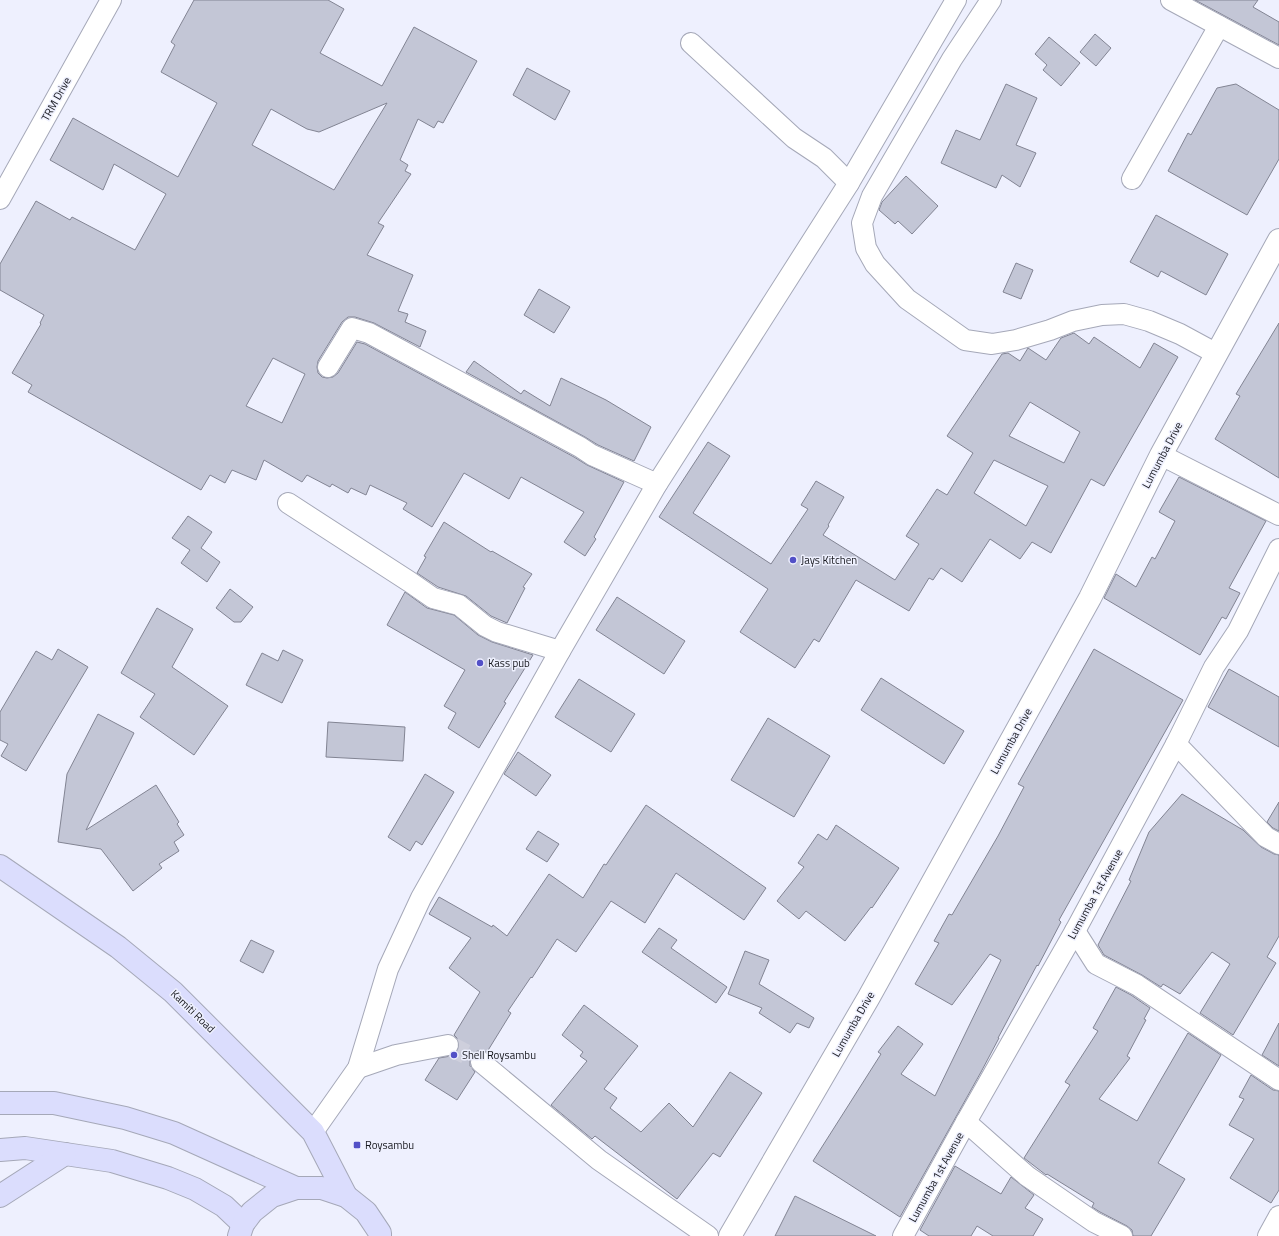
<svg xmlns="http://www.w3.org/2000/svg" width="1279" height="1236" font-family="'Titillium Web',sans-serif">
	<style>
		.building { fill: #c3c6d6; stroke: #828493; fill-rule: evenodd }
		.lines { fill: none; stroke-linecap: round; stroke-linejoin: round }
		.minor-tunnel { stroke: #cecfdc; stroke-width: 20; stroke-dasharray: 20 10; stroke-linecap: butt }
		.minor-casing { stroke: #a5a8b8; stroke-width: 22 }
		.tertiary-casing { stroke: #a5a8b8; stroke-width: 24 }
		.secondary-casing { stroke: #a5a8b8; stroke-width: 24 }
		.minor { stroke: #fff; stroke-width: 20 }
		.tertiary { stroke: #fff; stroke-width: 22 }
		.secondary { stroke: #dbddfd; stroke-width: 22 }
		.poi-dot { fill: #5250c7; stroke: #eef0fe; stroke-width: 1.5 }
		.labels { text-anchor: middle; stroke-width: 3; stroke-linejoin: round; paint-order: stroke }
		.street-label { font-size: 11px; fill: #16171d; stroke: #eef0fe }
		.poi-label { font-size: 11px; fill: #16171d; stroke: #eef0fe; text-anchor: start }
	</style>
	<rect width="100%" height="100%" fill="#eef0fe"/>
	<g class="building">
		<path d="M 194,0 L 328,0 L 344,9 L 320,53 L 382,86 L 414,27 L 477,61 L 443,123 L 438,121 L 434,128 L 418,119 L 400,160 L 408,165 L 405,171 L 411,174 L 378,223 L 384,226 L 367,255 L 413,275 L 398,311 L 408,314 L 405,322 L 426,331 L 420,347 L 374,323 L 355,317 L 348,317 L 342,322 L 318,361 L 317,367 L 318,373 L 322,377 L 327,378 L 333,377 L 338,373 L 357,342 L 365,344 L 574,457 L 587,465 L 624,482 L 594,537 L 596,539 L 585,556 L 564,542 L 584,512 L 521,477 L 509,499 L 464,473 L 432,527 L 403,509 L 407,503 L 370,485 L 366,495 L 351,488 L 348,493 L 332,484 L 330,487 L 307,475 L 302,482 L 264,460 L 256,480 L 232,470 L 225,483 L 210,475 L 201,490 L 28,392 L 32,385 L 12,373 L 41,324 L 40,323 L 44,315 L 0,290 L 0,264 L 36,201 L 70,220 L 72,217 L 135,250 L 166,194 L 114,164 L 103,190 L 50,160 L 73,118 L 178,177 L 217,103 L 161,72 L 175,45 L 171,42 ZM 387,103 L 334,190 L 252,145 L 271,109 L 307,129 L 319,132 ZM 273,358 L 305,374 L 282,423 L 246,406 Z"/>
		<path d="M 1195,0 L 1258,0 L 1253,7 L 1279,22 L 1279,45 Z"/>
		<path d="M 1095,34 L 1111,48 L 1096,66 L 1080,52 Z"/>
		<path d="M 1049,37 L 1080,63 L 1061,86 L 1043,70 L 1047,65 L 1035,54 Z"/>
		<path d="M 527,68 L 570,91 L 555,120 L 513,95 Z"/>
		<path d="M 1006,84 L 1037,98 L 1016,145 L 1036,153 L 1020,187 L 1002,175 L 996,188 L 941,163 L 956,130 L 980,140 Z"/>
		<path d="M 1236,84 L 1279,110 L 1279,159 L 1247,215 L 1168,171 L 1188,133 L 1191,135 L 1217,88 Z"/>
		<path d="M 906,176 L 938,206 L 912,234 L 898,221 L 895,224 L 879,210 L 882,202 Z"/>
		<path d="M 1156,215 L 1228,254 L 1206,295 L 1161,271 L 1158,277 L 1130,262 Z"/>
		<path d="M 1016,263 L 1033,270 L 1021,299 L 1003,292 Z"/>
		<path d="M 539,289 L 570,307 L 554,333 L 524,315 Z"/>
		<path d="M 1279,323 L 1279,478 L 1215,439 L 1240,396 L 1236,394 Z"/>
		<path d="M 1074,333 L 1089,344 L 1094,337 L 1140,368 L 1154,343 L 1178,357 L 1104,486 L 1091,479 L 1051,553 L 1032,542 L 1020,559 L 990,539 L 962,582 L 941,568 L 933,580 L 929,578 L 909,611 L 856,580 L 819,642 L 814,639 L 795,668 L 740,632 L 768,589 L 659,517 L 708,442 L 730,456 L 693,513 L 771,564 L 808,509 L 801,505 L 816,481 L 844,497 L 828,525 L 829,526 L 823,535 L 895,580 L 919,544 L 906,536 L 937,489 L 947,495 L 973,453 L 947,436 L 1002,354 L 1008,353 L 1020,361 L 1028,348 L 1046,360 L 1061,338 ZM 1030,402 L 1080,432 L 1064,463 L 1009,436 ZM 994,460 L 1048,486 L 1026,526 L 974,493 Z"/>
		<path d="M 474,361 L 521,394 L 524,390 L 550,406 L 561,378 L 606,400 L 651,427 L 634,461 L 598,445 L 585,437 L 466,372 Z"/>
		<path d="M 1179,477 L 1266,521 L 1229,588 L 1240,593 L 1226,619 L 1222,617 L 1200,655 L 1104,598 L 1116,574 L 1136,587 L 1152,557 L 1155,559 L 1175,521 L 1159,512 Z"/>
		<path d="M 188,516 L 212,532 L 201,548 L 220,562 L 207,582 L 181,563 L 190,550 L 172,538 Z"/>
		<path d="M 444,522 L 491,552 L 492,551 L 532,574 L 523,587 L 525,588 L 507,623 L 491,616 L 466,596 L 438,587 L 417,573 L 426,557 L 424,556 Z"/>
		<path d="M 230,589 L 253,607 L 241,622 L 234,622 L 216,608 Z"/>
		<path d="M 405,592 L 427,608 L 454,615 L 478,635 L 492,642 L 533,655 L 504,702 L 506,703 L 479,748 L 448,728 L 456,713 L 444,706 L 465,670 L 387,625 Z"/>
		<path d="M 617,597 L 685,641 L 664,674 L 596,630 Z"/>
		<path d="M 157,608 L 193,629 L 172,667 L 228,706 L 194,755 L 140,717 L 155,694 L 121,673 Z"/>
		<path d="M 58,649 L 88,667 L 26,771 L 1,756 L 8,744 L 0,740 L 0,712 L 36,651 L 52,660 Z"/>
		<path d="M 1094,649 L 1183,700 L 1059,920 L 1061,922 L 1038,966 L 1037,965 L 998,1038 L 999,1038 L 981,1072 L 900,1217 L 813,1161 L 881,1054 L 878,1052 L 898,1026 L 923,1044 L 901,1074 L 935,1096 L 1001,960 L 990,954 L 952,1005 L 915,984 L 939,943 L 934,941 L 949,914 L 952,915 L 998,836 L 1024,787 L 1018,784 Z"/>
		<path d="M 283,650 L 303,660 L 282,703 L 246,685 L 262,653 L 278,661 Z"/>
		<path d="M 1229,669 L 1279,697 L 1279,747 L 1208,707 Z"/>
		<path d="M 881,678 L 964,731 L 944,764 L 861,710 Z"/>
		<path d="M 579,679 L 635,714 L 611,752 L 555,717 Z"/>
		<path d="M 98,714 L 134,733 L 86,830 L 156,785 L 179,822 L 177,824 L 184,835 L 174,842 L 179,851 L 159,864 L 162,868 L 133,891 L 101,849 L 58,842 L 67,774 Z"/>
		<path d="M 768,718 L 830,756 L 794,817 L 731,780 Z"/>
		<path d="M 328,722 L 405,727 L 403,761 L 326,757 Z"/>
		<path d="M 518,752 L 551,775 L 536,796 L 504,774 Z"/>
		<path d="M 425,774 L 454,792 L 422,845 L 416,841 L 410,851 L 388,837 Z"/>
		<path d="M 1182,794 L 1243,830 L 1261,847 L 1274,854 L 1279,855 L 1279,936 L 1267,957 L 1276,963 L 1233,1035 L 1200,1013 L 1230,964 L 1212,952 L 1180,994 L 1163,984 L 1161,987 L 1142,975 L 1104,955 L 1098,945 L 1131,881 L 1129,880 L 1149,832 Z"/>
		<path d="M 1279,802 L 1279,831 L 1273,828 L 1267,822 Z"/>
		<path d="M 646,805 L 766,888 L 744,920 L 676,873 L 645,923 L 611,901 L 576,952 L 557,939 L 532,978 L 531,977 L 508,1011 L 511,1013 L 487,1052 L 483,1051 L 477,1051 L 472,1055 L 470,1060 L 470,1066 L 475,1072 L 457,1100 L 425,1080 L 439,1058 L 451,1056 L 456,1053 L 459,1049 L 459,1042 L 457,1038 L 454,1035 L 480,992 L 449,968 L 471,938 L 429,914 L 439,897 L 492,927 L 493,925 L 507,936 L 549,874 L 583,898 L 604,864 L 606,865 Z"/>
		<path d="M 836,825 L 899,868 L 872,908 L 871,907 L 845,941 L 806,911 L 799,919 L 777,901 L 804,867 L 798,863 L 818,834 L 827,840 Z"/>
		<path d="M 538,831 L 559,844 L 547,862 L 526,849 Z"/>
		<path d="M 659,928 L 677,940 L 671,948 L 727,987 L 716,1003 L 642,952 Z"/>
		<path d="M 251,940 L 274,951 L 263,973 L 240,961 Z"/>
		<path d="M 745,951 L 769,960 L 759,984 L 814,1018 L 809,1028 L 797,1023 L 790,1033 L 759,1013 L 762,1008 L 728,994 Z"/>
		<path d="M 1116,987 L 1131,995 L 1150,1008 L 1144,1019 L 1146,1020 L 1127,1056 L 1130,1058 L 1099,1099 L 1137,1121 L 1188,1033 L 1221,1055 L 1158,1163 L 1185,1179 L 1151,1236 L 1133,1236 L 1132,1230 L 1127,1226 L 1100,1212 L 1092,1207 L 1094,1203 L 1047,1174 L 1046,1175 L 1024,1158 L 1070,1085 L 1065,1082 L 1098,1031 L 1093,1028 Z"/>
		<path d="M 584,1005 L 638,1046 L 604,1089 L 617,1098 L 610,1108 L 641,1132 L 669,1103 L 693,1127 L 730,1072 L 762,1093 L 720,1157 L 713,1153 L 677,1199 L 595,1136 L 592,1139 L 551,1105 L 587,1061 L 580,1056 L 583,1052 L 562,1035 Z"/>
		<path d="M 1279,1023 L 1279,1066 L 1262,1055 Z"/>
		<path d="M 1251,1075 L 1273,1090 L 1279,1091 L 1279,1190 L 1271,1203 L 1230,1178 L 1254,1139 L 1229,1125 L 1244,1099 L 1239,1097 Z"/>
		<path d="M 955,1166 L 1001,1194 L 1011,1177 L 1034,1195 L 1025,1208 L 1043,1219 L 1033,1236 L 993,1236 L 977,1226 L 971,1236 L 929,1236 L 920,1230 Z"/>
		<path d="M 795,1196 L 876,1236 L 775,1236 Z"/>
	</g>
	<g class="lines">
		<path class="minor-tunnel" d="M 448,1045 L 481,1062"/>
		<g class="minor-casing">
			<g id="minor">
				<path d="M 991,0 L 952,59 L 872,196 L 862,223 L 866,248 L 875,264 L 907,299 L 965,340 L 992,344 L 1016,340 L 1050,330 L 1073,321 L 1102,315 L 1124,314 L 1149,321 L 1180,334 L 1217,354"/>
				<path d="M 1171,0 L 1279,58"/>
				<path d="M 691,43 L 794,138 L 824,158 L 849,183"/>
				<path d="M 1132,179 L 1219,26"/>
				<path d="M 0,199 L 111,0"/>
				<path d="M 328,367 L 352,328 L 369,333 L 580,447 L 592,455 L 657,484"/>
				<path d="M 1161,455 L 1279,515"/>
				<path d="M 288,503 L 410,582 L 433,598 L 459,605 L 485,626 L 497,632 L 560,651"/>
				<path d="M 1176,744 L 1266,837 L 1279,844"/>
				<path d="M 1075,931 L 1096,964 L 1137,985 L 1279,1080"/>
				<path d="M 481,1062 L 599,1160 L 708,1236"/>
				<path d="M 358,1068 L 396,1055 L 448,1045"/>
				<path d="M 966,1122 L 1027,1176 L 1094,1222 L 1122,1236"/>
				<path d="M 313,1132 L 358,1068 L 388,969 L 421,898 L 560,651 L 657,484 L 849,183 L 956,0"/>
				<path d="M 903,1236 L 966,1122 L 1075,931 L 1176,744 L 1214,667 L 1238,631 L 1279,549"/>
				<path d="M 1268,1236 L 1279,1216"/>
			</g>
		</g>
		<g class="tertiary-casing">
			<path id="tertiary" d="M 730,1236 L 869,997 L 1090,598 L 1161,455 L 1279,240"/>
		</g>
		<g class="secondary-casing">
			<g id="secondary">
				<path d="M 0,866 L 118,947 L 173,992 L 313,1132 L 346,1196"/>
				<path d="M 0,1103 L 54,1103 L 125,1118 L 174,1133 L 296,1188"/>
				<path d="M 0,1150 L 25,1148 L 112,1161 L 168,1178 L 195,1189 L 224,1206 L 243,1224"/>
				<path d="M 0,1196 L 65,1154"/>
				<path d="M 239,1236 L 243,1224 L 252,1212 L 272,1196 L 296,1188 L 322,1188 L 346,1196 L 366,1212 L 380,1233 L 380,1236"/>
			</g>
		</g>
		<use href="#minor" class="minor"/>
		<use href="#tertiary" class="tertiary"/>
		<use href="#secondary" class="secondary"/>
	</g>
	<g class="poi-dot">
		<circle cx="793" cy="560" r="4"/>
		<circle cx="480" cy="663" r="4"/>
		<circle cx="454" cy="1055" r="4"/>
		<rect x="353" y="1141" width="8" height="8" rx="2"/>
	</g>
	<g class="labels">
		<g class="street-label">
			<text transform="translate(56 99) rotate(-61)" y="4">TRM Drive</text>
			<text transform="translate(1162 455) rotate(-62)" y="4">Lumumba Drive</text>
			<text transform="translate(1011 741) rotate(-61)" y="4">Lumumba Drive</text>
			<text transform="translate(1095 894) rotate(-61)" y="4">Lumumba 1st Avenue</text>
			<text transform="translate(193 1011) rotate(44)" y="4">Kamiti Road</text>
			<text transform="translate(853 1024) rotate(-60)" y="4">Lumumba Drive</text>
			<text transform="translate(936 1177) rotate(-61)" y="4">Lumumba 1st Avenue</text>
		</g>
		<g class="poi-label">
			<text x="801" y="564">Jays Kitchen</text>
			<text x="488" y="667">Kass pub</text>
			<text x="462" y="1059">Shell Roysambu</text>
			<text x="365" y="1149">Roysambu</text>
		</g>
	</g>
</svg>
